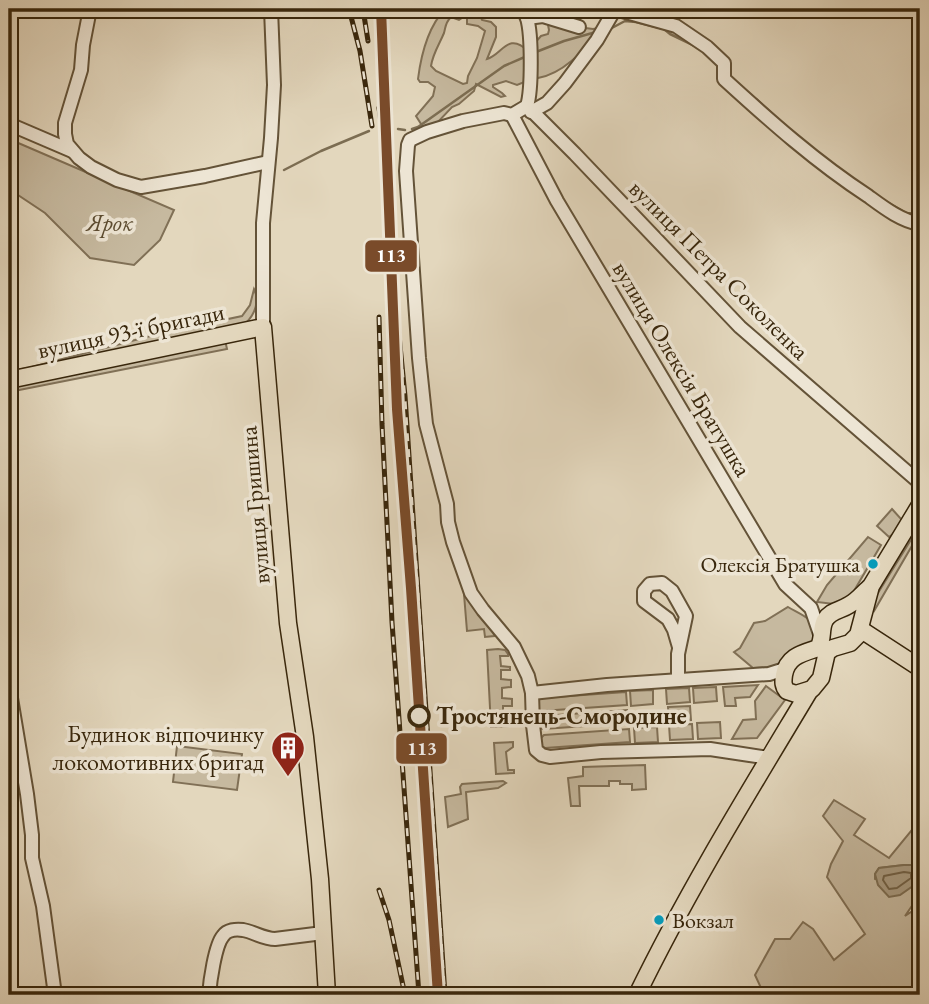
<svg xmlns="http://www.w3.org/2000/svg" width="929" height="1004" font-family="'EB Garamond',serif">
	<style>
		.green { fill: #c6b99f; stroke: #807056; stroke-width: 2; fill-rule: evenodd }
		.water { fill: #a99b81; stroke: #7c6d52; stroke-width: 2 }
		.lines { fill: none; stroke-linecap: round; stroke-linejoin: round }
		.shore { stroke: #716146; stroke-width: 2 }
		.stream { stroke: #7c6d52; stroke-width: 2.5 }
		.minor-casing { stroke: #645338; stroke-width: 16 }
		.major-casing { stroke: #39270c; stroke-width: 19 }
		.minor { stroke: #ede5d4; stroke-width: 12 }
		.major { stroke: #e3d7bd; stroke-width: 16 }
		.rail-casing { stroke: #39270c; stroke-width: 5 }
		.rail { stroke: #ede5d4; stroke-width: 2.5; stroke-dasharray: 8; stroke-linecap: butt }
		.rail-1-casing { stroke: #ede5d4; stroke-width: 16 }
		.rail-1 { stroke: #7a4b2a; stroke-width: 10 }
		.bus-dot { fill: #069cbb; stroke: #ede5d4; stroke-width: 2.5 }
		.stop-dot { fill: #ede5d4; stroke: #39270c; stroke-width: 3.5 }
		.labels { text-anchor: middle; stroke-width: 7; stroke-linejoin: round; paint-order: stroke }
		.bus-label { font-size: 22px; fill: #39270c; stroke: #ede5d4; text-anchor: end }
		.park-label { font-size: 24px; font-style: italic; fill: #5c4c31; stroke: #ede5d4 }
		.street-label { font-size: 24px; fill: #39270c; stroke: #ede5d4 }
		.stop-label { font-size: 24px; font-weight: bold; fill: #39270c; stroke: #ede5d4; text-anchor: start }
		.poi-label { font-size: 24px; fill: #39270c; stroke: #ede5d4; text-anchor: end }
		.line-badge { stroke: #ede5d4; stroke-width: 2.5 }
		.badge-label { font-size: 19px; text-anchor: middle; font-weight: bold; fill: #fff }
	</style>
	<rect width="100%" height="100%" fill="#e3d7bd"/>
	<filter id="stains"><feTurbulence type="fractalNoise" baseFrequency=".00286" numOctaves="4"/><feColorMatrix values="0 0 0 0 .2 0 0 0 0 .09 0 0 0 0 .02 0 0 0 .5 -.17"/></filter>
	<radialGradient id="worn" r=".72"><stop offset=".6" stop-color="#630" stop-opacity="0"/><stop offset="1" stop-color="#630" stop-opacity=".3"/></radialGradient>
	<g class="green">
		<path d="M 445,9 L 480,9 L 475,12 L 480,15 L 482,20 L 491,22 L 496,27 L 496,37 L 487,59 C 502,55 508,31 528,51 L 527,81 L 517,85 L 506,81 L 493,85 L 493,87 L 502,93 L 505,96 L 501,97 L 476,84 L 474,91 L 459,104 L 452,107 L 438,122 L 423,127 L 416,116 L 433,96 L 435,87 L 428,82 L 420,82 L 418,79 C 421,55 428,27 445,9 ZM 465,16 L 467,18 L 467,24 L 478,26 L 485,31 L 477,58 L 468,76 L 467,83 L 463,84 L 436,71 L 431,66 C 433,53 439,45 444,33 C 446,26 445,23 451,17 L 459,20 Z"/>
		<path d="M 555,24 L 593,29 L 604,27 C 586,47 566,73 538,78 L 536,77 L 533,45 L 541,36 L 548,34 L 549,30 L 548,25 Z"/>
		<path d="M 9,139 L 174,210 L 160,240 L 134,265 L 90,258 L 45,213 L 9,189 Z"/>
		<path d="M 254,289 C 260,301 255,314 246,323 L 9,374 L 9,371 L 28,368 L 162,333 L 242,316 L 250,305 Z"/>
		<path d="M 225,340 L 227,349 L 9,392 L 9,385 Z"/>
		<path d="M 892,509 L 902,520 L 893,534 L 889,537 L 877,526 Z"/>
		<path d="M 917,530 L 920,532 L 874,611 L 872,609 L 873,601 Z"/>
		<path d="M 868,537 L 881,545 L 848,601 L 834,604 L 817,602 L 827,585 Z"/>
		<path d="M 463,582 L 493,628 L 494,636 L 485,637 L 484,629 L 467,631 Z"/>
		<path d="M 788,607 C 806,617 815,619 822,640 L 787,666 L 753,668 L 734,652 L 740,648 L 754,623 L 765,621 Z"/>
		<path d="M 498,649 L 505,650 L 508,654 L 508,656 L 500,656 L 501,666 L 510,667 L 510,670 L 501,670 L 501,679 L 511,680 L 511,687 L 502,688 L 502,698 L 512,699 L 512,706 L 503,706 L 503,717 L 510,717 L 513,721 L 510,726 L 491,727 L 487,650 Z"/>
		<path d="M 758,685 L 750,697 L 735,698 L 736,706 L 725,706 L 723,687 Z"/>
		<path d="M 766,686 L 785,700 L 757,738 L 732,739 L 743,720 L 756,719 L 755,701 Z"/>
		<path d="M 716,687 L 717,701 L 694,703 L 693,688 Z"/>
		<path d="M 689,688 L 690,702 L 667,704 L 666,689 Z"/>
		<path d="M 653,690 L 653,704 L 631,706 L 630,691 Z"/>
		<path d="M 626,692 L 627,705 L 541,711 L 538,710 L 538,699 L 541,698 Z"/>
		<path d="M 690,706 L 691,720 L 669,722 L 668,707 Z"/>
		<path d="M 627,710 L 628,723 L 543,729 L 539,728 L 537,720 L 542,716 Z"/>
		<path d="M 720,722 L 721,738 L 698,739 L 697,723 Z"/>
		<path d="M 692,724 L 693,739 L 670,740 L 669,725 Z"/>
		<path d="M 657,727 L 658,742 L 635,743 L 634,728 Z"/>
		<path d="M 629,729 L 630,742 L 545,748 L 541,747 L 540,739 L 544,735 Z"/>
		<path d="M 513,742 L 513,747 L 506,752 L 508,770 L 514,770 L 514,773 L 496,774 L 494,743 Z"/>
		<path d="M 177,746 L 242,754 L 237,790 L 173,782 Z"/>
		<path d="M 645,765 L 646,789 L 632,790 L 632,784 L 620,784 L 620,781 L 609,781 L 609,786 L 579,786 L 580,806 L 571,806 L 568,778 L 583,776 L 583,767 Z"/>
		<path d="M 503,781 L 506,783 L 498,788 L 466,792 L 468,819 L 448,827 L 445,797 L 461,794 L 460,787 L 462,784 Z"/>
		<path d="M 834,800 L 865,819 L 854,835 L 889,858 L 920,820 L 920,865 L 904,865 L 879,868 L 875,874 L 875,879 L 914,885 L 920,881 L 920,894 L 905,916 L 920,906 L 920,995 L 760,995 L 762,990 L 755,975 L 775,939 L 790,939 L 803,922 L 813,929 L 834,960 L 865,934 L 827,877 L 831,864 L 843,841 L 823,816 Z"/>
	</g>
	<path class="water" d="M 904,865 L 920,865 L 920,881 L 900,895 L 889,897 L 878,885 L 875,874 L 879,868 Z"/>
	<g class="lines">
		<path class="shore" d="M 904,872 L 911,873 L 911,878 L 897,888 L 889,889 L 883,880 L 884,876 Z"/>
		<g class="stream">
			<path d="M 610,29 L 625,21 L 636,22 L 664,29 L 670,34 L 697,47"/>
			<path d="M 536,52 L 564,41 L 596,32"/>
			<path d="M 756,99 L 790,130"/>
			<path d="M 398,129 L 405,130"/>
			<path d="M 412,129 L 418,127 L 504,66 L 527,56"/>
			<path d="M 284,170 L 321,151 L 369,131"/>
			<path d="M 882,199 L 906,213 L 920,214"/>
		</g>
		<g class="minor-casing">
			<g id="minor">
				<path d="M 90,9 L 83,45 L 81,70 L 65,123 L 65,134 L 67,144 L 79,158 L 91,167 L 117,180 L 141,187 L 205,176 L 268,162"/>
				<path d="M 521,9 C 522,10 527,17 527,18 C 532,35 532,90 527,106 L 512,115 L 504,113 L 463,121 L 427,132 L 410,140 L 408,145 L 406,171 L 419,358 L 426,424 L 447,504 L 448,522 L 453,542 L 471,593 L 483,610 L 514,647 L 528,676 L 532,693 L 533,725 L 536,750 L 542,755 L 550,757 L 601,752 L 710,749 L 769,758"/>
				<path d="M 615,9 L 676,26 L 707,47 L 724,63 L 724,79 C 770,121 816,162 868,196 C 883,207 901,221 920,224"/>
				<path d="M 527,18 L 543,16 L 579,27"/>
				<path d="M 527,106 L 575,154 L 740,327 L 920,483"/>
				<path d="M 531,112 L 547,103 L 565,83 L 597,40 L 615,9"/>
				<path d="M 512,115 L 557,201 L 785,584 L 811,608 L 821,637"/>
				<path d="M 9,124 L 72,151"/>
				<path d="M 263,327 L 263,223 L 271,138 L 274,85 L 271,9"/>
				<path d="M 678,680 L 678,654 L 686,616 L 672,591 L 662,583 L 650,584 L 644,591 L 644,601 L 668,619 L 674,630 L 679,647"/>
				<path d="M 9,686 L 27,794 L 32,835 L 32,858 L 43,906 L 55,995"/>
				<path d="M 532,693 L 607,685 L 769,674 L 785,669"/>
				<path d="M 209,995 C 210,982 215,945 223,936 C 227,930 236,929 243,930 C 254,932 264,939 275,939 L 323,933"/>
			</g>
		</g>
		<g class="major-casing">
			<g id="major">
				<path d="M 9,380 L 263,327 L 288,623 L 305,737 L 320,879 L 327,995"/>
				<path d="M 871,586 C 864,592 857,601 849,605 C 840,611 831,610 825,620 C 820,629 824,639 818,648 C 803,653 787,656 784,675 C 783,682 783,686 787,691 L 796,694 L 812,689 L 821,678 L 827,652 L 833,648 L 850,643 L 858,635 L 871,586 L 920,505"/>
				<path d="M 860,629 L 920,668"/>
				<path d="M 637,995 C 688,890 750,790 810,690"/>
			</g>
		</g>
		<use href="#minor" class="minor"/>
		<use href="#major" class="major"/>
		<g class="rail-casing">
			<g id="rail">
				<path d="M 349,9 L 360,51 L 372,126"/>
				<path d="M 363,9 L 368,41"/>
				<path d="M 379,108 L 387,167"/>
				<path d="M 393,290 L 399,335 L 405,396 L 445,995"/>
				<path d="M 379,317 L 382,424 L 392,622 L 419,995"/>
				<path d="M 379,890 L 389,920 L 405,995"/>
			</g>
		</g>
		<use href="#rail" class="rail"/>
		<g class="rail-1-casing">
			<path id="rail-1" d="M 381,9 L 397,409 L 411,588 L 438,995"/>
		</g>
		<use href="#rail-1" class="rail-1"/>
	</g>
	<defs>
		<g id="building-pin" transform="scale(1.75)"><path d="M0 17L-7.5 6A9.5 9.5 0 1 1 7.5 6Z" fill="#8f2418" stroke="#ede5d4"/><path d="M-4-6H4V6H1V3H-1V6H-4ZM-2.5-4.3h1.7v1.8h-1.7ZM.8-4.3h1.7v1.8H.8ZM-2.5-1h1.7V.8h-1.7ZM.8-1h1.7V.8H.8Z" fill="#fff"/></g>
	</defs>
	<g fill-rule="evenodd">
		<use href="#building-pin" x="288" y="748"/>
	</g>
	<g class="bus-dot">
		<circle cx="873" cy="564" r="6"/>
		<circle cx="659" cy="920" r="6"/>
	</g>
	<circle class="stop-dot" cx="419" cy="716" r="10"/>
	<g class="labels">
		<g class="bus-label">
			<text x="860" y="572">Олексія Братушка</text>
			<text x="672" y="928" text-anchor="start">Вокзал</text>
		</g>
		<g class="park-label">
			<text x="110" y="231">Ярок</text>
		</g>
		<g class="street-label">
			<text transform="translate(719 270) rotate(45)" y="8">вулиця Петра Соколенка</text>
			<text transform="translate(131 331) rotate(-12)" y="8">вулиця 93-ї бригади</text>
			<text transform="translate(682 369) rotate(59)" y="8">вулиця Олексія Братушка</text>
			<text transform="translate(255 505) rotate(-95)" y="8">вулиця Гришина</text>
		</g>
		<g class="stop-label">
			<text x="436" y="724">Тростянець-Смородине</text>
		</g>
		<g class="poi-label">
			<text x="264" y="742">Будинок відпочинку<tspan x="264" dy="28">локомотивних бригад</tspan></text>
		</g>
	</g>
	<g class="line-badge">
		<rect x="364" y="239" width="54" height="34" rx="7" fill="#7a4b2a"/>
		<rect x="395" y="732" width="53" height="33" rx="7" fill="#7a4b2a"/>
	</g>
	<g class="badge-label">
		<text x="391" y="262">113</text>
		<text x="422" y="755">113</text>
	</g>
	<rect width="929" height="1004" fill="none" stroke="#e3d7bd" stroke-width="35"/>
	<rect x="10" y="10" width="908" height="983" fill="none" stroke="#39270c" stroke-width="3.5"/>
	<rect x="18" y="18" width="894" height="969" fill="none" stroke="#39270c" stroke-width="2"/>
	<rect width="100%" height="100%" filter="url(#stains)"/>
	<rect width="100%" height="100%" fill="url(#worn)"/>
</svg>
